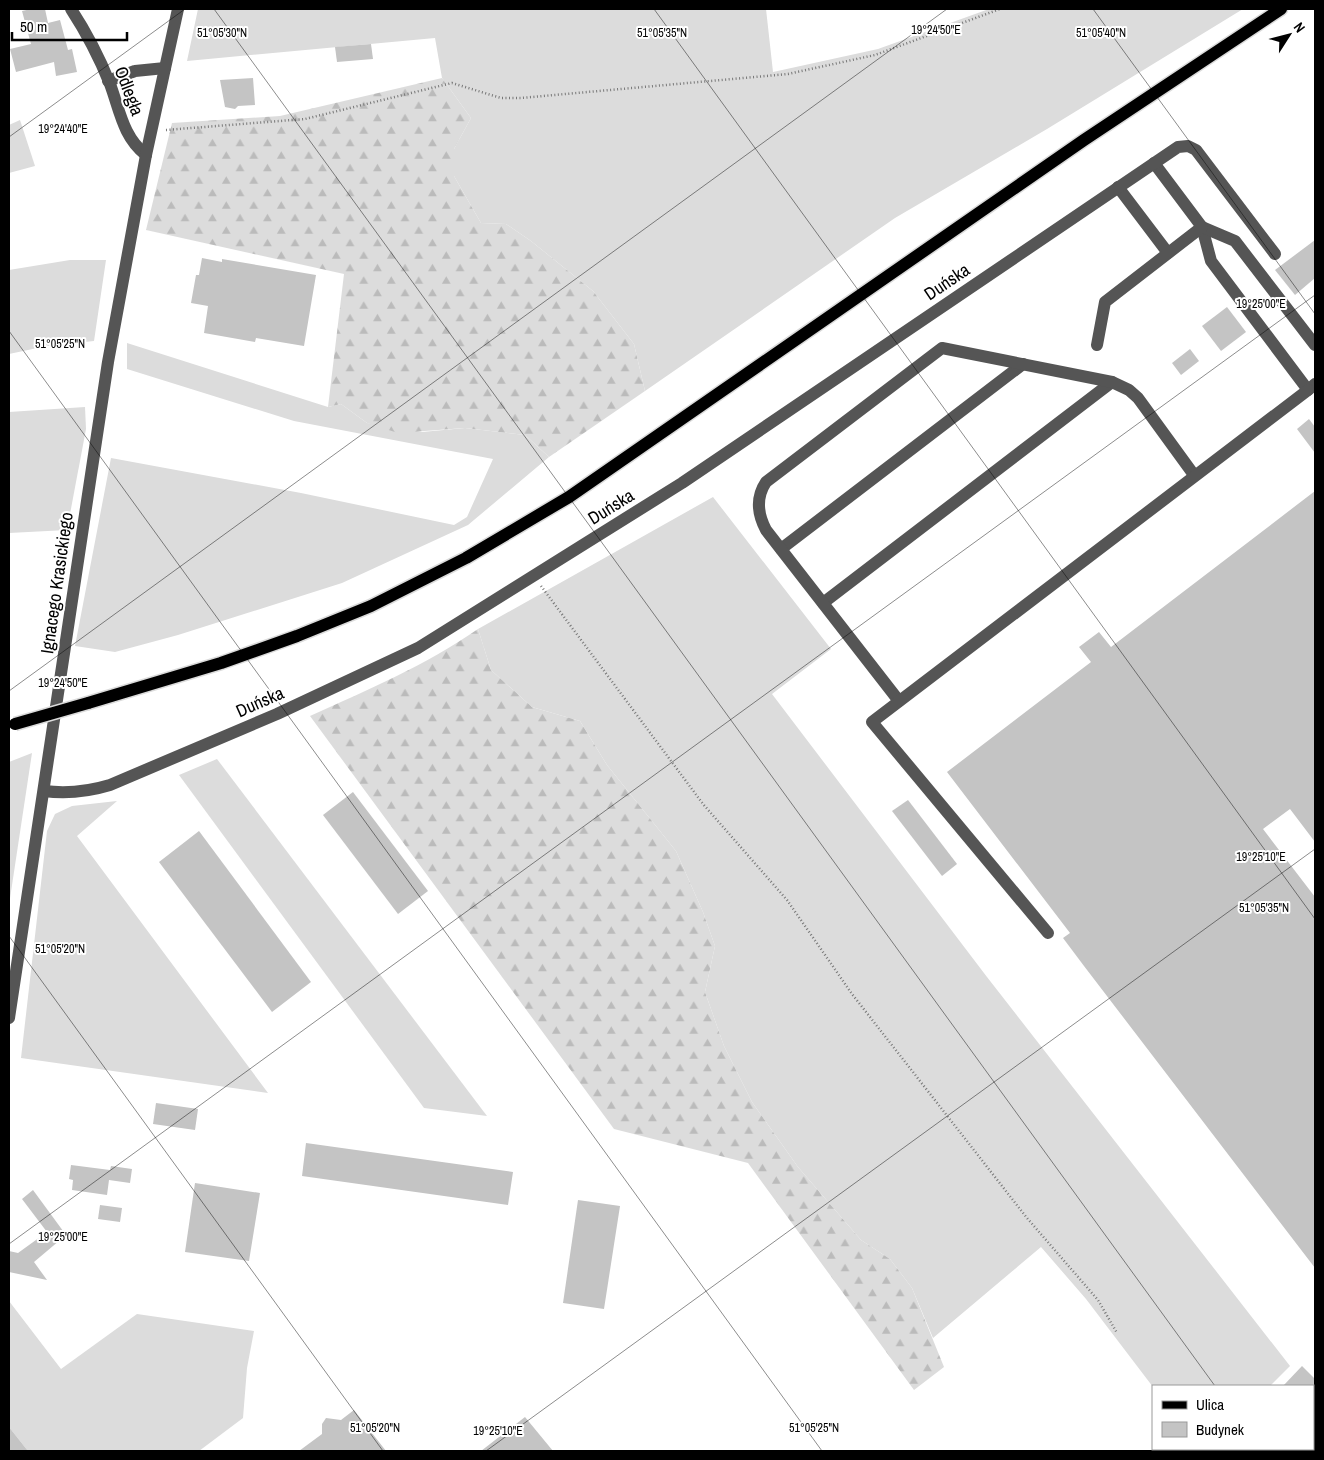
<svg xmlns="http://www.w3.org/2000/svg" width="1324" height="1460" font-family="'Archivo Narrow',sans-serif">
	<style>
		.grass { fill: #dcdcdc }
		.forest { fill: url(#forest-firs) }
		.building { fill: #c4c4c4 }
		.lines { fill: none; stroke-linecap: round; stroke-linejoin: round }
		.major-casing { stroke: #dbdbdb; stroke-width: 15 }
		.path { stroke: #777; stroke-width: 2.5; stroke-dasharray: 1 2.5; stroke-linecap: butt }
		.minor { stroke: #555; stroke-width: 12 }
		.major { stroke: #000; stroke-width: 12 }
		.major-bridge-casing { stroke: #dbdbdb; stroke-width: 15; stroke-linecap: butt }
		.major-bridge { stroke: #000; stroke-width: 12 }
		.ticks { fill: none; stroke: #000; stroke-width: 1; stroke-opacity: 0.45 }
		.labels { text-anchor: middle; stroke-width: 4; stroke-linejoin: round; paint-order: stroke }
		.street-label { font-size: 18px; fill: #000; stroke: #fff }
		.ticks-label { font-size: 12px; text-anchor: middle; fill: #000; stroke: #fff; stroke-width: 4; stroke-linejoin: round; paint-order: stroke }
	</style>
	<defs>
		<pattern id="forest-firs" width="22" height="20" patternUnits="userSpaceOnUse" patternTransform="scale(1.25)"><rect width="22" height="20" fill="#dcdcdc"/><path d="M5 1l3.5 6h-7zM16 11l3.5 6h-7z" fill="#bbb"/></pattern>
	</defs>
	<rect width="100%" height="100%" fill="#fff"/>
	<g class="grass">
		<path d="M 198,9 L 766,9 L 773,72 L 878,49 L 989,9 L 1243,9 L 1047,129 L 895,218 L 645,391 L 634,344 L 593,291 L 531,241 L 506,224 L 481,223 L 454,176 L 454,149 L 471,118 L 442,78 L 435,38 L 187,61 Z"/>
		<path d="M 20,120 L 35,166 L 9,173 L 9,125 Z"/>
		<path d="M 70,260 L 106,260 L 94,341 L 47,346 L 9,354 L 9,270 Z"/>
		<path d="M 127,343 L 328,407 L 341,404 L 367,423 L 422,432 L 465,428 L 525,435 L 549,457 L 468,525 L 342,583 L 178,635 L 115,652 L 75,646 L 111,458 L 301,493 L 454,525 L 467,517 L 493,459 L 294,421 L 127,369 Z"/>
		<path d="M 85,407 L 86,429 L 67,530 L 9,533 L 9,412 Z"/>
		<path d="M 713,497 L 831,649 L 772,694 L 987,977 L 1290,1366 L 1270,1386 L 1153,1387 L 1086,1299 L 1041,1247 L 933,1338 L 912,1288 L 890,1259 L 861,1240 L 798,1167 L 752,1102 L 724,1046 L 705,992 L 715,946 L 703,912 L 676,851 L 607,765 L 580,721 L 532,707 L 491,670 L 478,629 Z"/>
		<path d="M 32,753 L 9,905 L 9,762 Z"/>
		<path d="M 217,759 L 487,1116 L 424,1108 L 179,775 Z"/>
		<path d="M 117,801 L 77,836 L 268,1093 L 21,1058 L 47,831 L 55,814 L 72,806 Z"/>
		<path d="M 9,1301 L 61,1369 L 137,1314 L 254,1331 L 247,1368 L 243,1418 L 199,1451 L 28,1451 L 9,1427 Z"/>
	</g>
	<g class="forest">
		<path d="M 442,78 L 471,118 L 454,149 L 454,176 L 481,223 L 506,224 L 531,241 L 593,291 L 634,344 L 645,391 L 549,457 L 525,435 L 465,428 L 398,433 L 367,423 L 341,404 L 328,407 L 344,274 L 146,230 L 172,123 L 280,116 Z"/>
		<path d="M 478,629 L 491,670 L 532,707 L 580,721 L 607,765 L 676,851 L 703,912 L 715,946 L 705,992 L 724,1046 L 752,1102 L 798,1167 L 861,1240 L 890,1259 L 912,1288 L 944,1367 L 914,1390 L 748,1163 L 614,1129 L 310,716 C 370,689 424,666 478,629 Z"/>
	</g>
	<g class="building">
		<path d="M 31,9 L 45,9 L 48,23 L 60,20 L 68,50 L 72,49 L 77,72 L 56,76 L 54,62 L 16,72 L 10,49 L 31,44 L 22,11 Z"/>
		<path d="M 371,44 L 373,59 L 337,62 L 335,47 Z"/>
		<path d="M 253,78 L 255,105 L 238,106 L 235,109 L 225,107 L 220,80 Z"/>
		<path d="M 1315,240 L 1315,278 L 1295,295 L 1275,270 Z"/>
		<path d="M 202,258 L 222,262 L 222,259 L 316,275 L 304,346 L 256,338 L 255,342 L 204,333 L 208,306 L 191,303 L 196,275 L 199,275 Z"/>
		<path d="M 1227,307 L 1246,332 L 1221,351 L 1202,326 Z"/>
		<path d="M 1190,349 L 1199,361 L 1181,375 L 1172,363 Z"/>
		<path d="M 1309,419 L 1315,427 L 1315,453 L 1297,429 Z"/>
		<path d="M 1315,491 L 1315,842 L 1290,809 L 1263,829 L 1315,897 L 1315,1268 L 1084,966 L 1063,938 L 1070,933 L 947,772 L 1091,662 L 1079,647 L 1099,632 L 1111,647 Z"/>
		<path d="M 353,792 L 428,891 L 398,914 L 323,815 Z"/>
		<path d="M 908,800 L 957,864 L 942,876 L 892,811 Z"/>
		<path d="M 199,831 L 311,982 L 272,1012 L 159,862 Z"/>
		<path d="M 156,1103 L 198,1109 L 195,1130 L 153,1124 Z"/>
		<path d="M 306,1143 L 513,1172 L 508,1205 L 302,1176 Z"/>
		<path d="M 71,1165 L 110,1170 L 111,1166 L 132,1169 L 130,1183 L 109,1180 L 107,1195 L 72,1190 L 73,1180 L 69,1179 Z"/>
		<path d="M 195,1183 L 260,1193 L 249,1261 L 185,1252 Z"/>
		<path d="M 33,1190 L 66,1235 L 34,1262 L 47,1280 L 9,1272 L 9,1251 L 18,1253 L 47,1232 L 22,1199 Z"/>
		<path d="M 578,1200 L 620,1206 L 604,1309 L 563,1303 Z"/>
		<path d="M 100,1205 L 122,1208 L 120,1222 L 98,1219 Z"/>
		<path d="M 1302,1366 L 1315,1379 L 1315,1386 L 1283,1386 Z"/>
		<path d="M 354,1410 L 386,1451 L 299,1451 L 322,1434 L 322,1424 L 326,1418 L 341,1420 Z"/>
		<path d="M 525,1417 L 553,1451 L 481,1451 Z"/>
		<path d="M 9,1427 L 28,1451 L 9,1451 Z"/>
	</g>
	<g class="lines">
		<g class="major-casing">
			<path id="major" d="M 88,703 L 221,663 L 297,636 L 371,606 L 466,558 L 569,497 L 1084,140 L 1281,9"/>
		</g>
		<g class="path">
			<path d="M 166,130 L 305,119 L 452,83 L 501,98 L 521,98 L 788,74 L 875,55 L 1000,9"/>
			<path d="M 541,586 L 703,804 L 787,900 L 852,994 L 1027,1218 L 1098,1300 L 1117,1333"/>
		</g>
		<g class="minor">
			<path d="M 71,9 C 86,32 100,59 110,84 C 120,111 123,137 146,155"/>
			<path d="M 108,81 L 135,71 L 165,68"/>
			<path d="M 1118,187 L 1168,253"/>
			<path d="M 1202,227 L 1211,261 L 1308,390 L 1315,384"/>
			<path d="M 1202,227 L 1235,241 L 1315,345"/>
			<path d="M 1097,345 L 1105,302 L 1202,227 L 1154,163"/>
			<path d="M 781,549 L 1023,364"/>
			<path d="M 823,603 L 1112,382"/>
			<path d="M 899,701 L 766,530 C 757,513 756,497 766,482 L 942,348 L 1112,382 L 1129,390 L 1138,398 L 1194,475"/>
			<path d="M 44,791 C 68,794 87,792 110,785 L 277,714 L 418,648 L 682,483 L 1178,147 L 1188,146 L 1196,150 L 1275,254"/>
			<path d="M 1048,933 L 872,722 L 1308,390"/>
			<path d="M 9,1018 L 108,362 L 146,155 L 178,9"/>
		</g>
		<use href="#major" class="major"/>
		<g class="major-bridge-casing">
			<path id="major-bridge" d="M 15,724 L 88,703"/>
		</g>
		<use href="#major-bridge" class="major-bridge"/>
	</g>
	<path class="ticks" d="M 214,9 L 1215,1386M 654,9 L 1315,919M 1093,9 L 1315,314M 9,137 L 185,9M 9,331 L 822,1451M 9,691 L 947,9M 9,936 L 383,1451M 9,1244 L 1315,295M 1313,1404 L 1315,1403M 1260,1449 L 1262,1451M 486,1451 L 1315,849M 1248,1451 L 1252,1449"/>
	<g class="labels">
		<g class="street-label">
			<text transform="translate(129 91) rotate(69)" y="6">Odległa</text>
			<text transform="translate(947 282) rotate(-34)" y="6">Duńska</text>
			<text transform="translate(611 507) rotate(-32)" y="6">Duńska</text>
			<text transform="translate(57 583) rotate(-82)" y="6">Ignacego Krasickiego</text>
			<text transform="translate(260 702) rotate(-24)" y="6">Duńska</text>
		</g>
	</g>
	<g class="ticks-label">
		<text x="936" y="34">19°24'50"E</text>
		<text x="222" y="37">51°05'30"N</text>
		<text x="662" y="37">51°05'35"N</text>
		<text x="1101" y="37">51°05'40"N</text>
		<text x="63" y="133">19°24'40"E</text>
		<text x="1261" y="308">19°25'00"E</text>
		<text x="60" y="348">51°05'25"N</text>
		<text x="63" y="687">19°24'50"E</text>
		<text x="1261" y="861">19°25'10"E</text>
		<text x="1264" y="912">51°05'35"N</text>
		<text x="60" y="953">51°05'20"N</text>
		<text x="63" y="1241">19°25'00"E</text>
		<text x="375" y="1432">51°05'20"N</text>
		<text x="814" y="1432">51°05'25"N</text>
		<text x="498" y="1435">19°25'10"E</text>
	</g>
	<rect width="1324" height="1460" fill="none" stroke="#000000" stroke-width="20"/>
	<rect x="1152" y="1385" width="162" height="65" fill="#ffffff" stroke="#999999"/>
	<rect x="1162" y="1401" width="25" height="8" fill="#000000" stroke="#999999"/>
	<text x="1196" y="1410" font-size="15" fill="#000000">Ulica</text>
	<rect x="1162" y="1422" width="25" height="15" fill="#c4c4c4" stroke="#999999"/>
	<text x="1196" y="1435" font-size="15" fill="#000000">Budynek</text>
	<g transform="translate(1289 35) rotate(54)" stroke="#ffffff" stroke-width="4" paint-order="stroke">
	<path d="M0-4L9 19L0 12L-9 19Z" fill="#000000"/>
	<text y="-8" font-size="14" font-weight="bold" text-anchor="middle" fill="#000000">N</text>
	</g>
	<path d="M12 32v8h115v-8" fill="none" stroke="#000000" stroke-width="2.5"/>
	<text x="20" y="32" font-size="15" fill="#000000" stroke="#ffffff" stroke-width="4" paint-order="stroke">50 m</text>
</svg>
